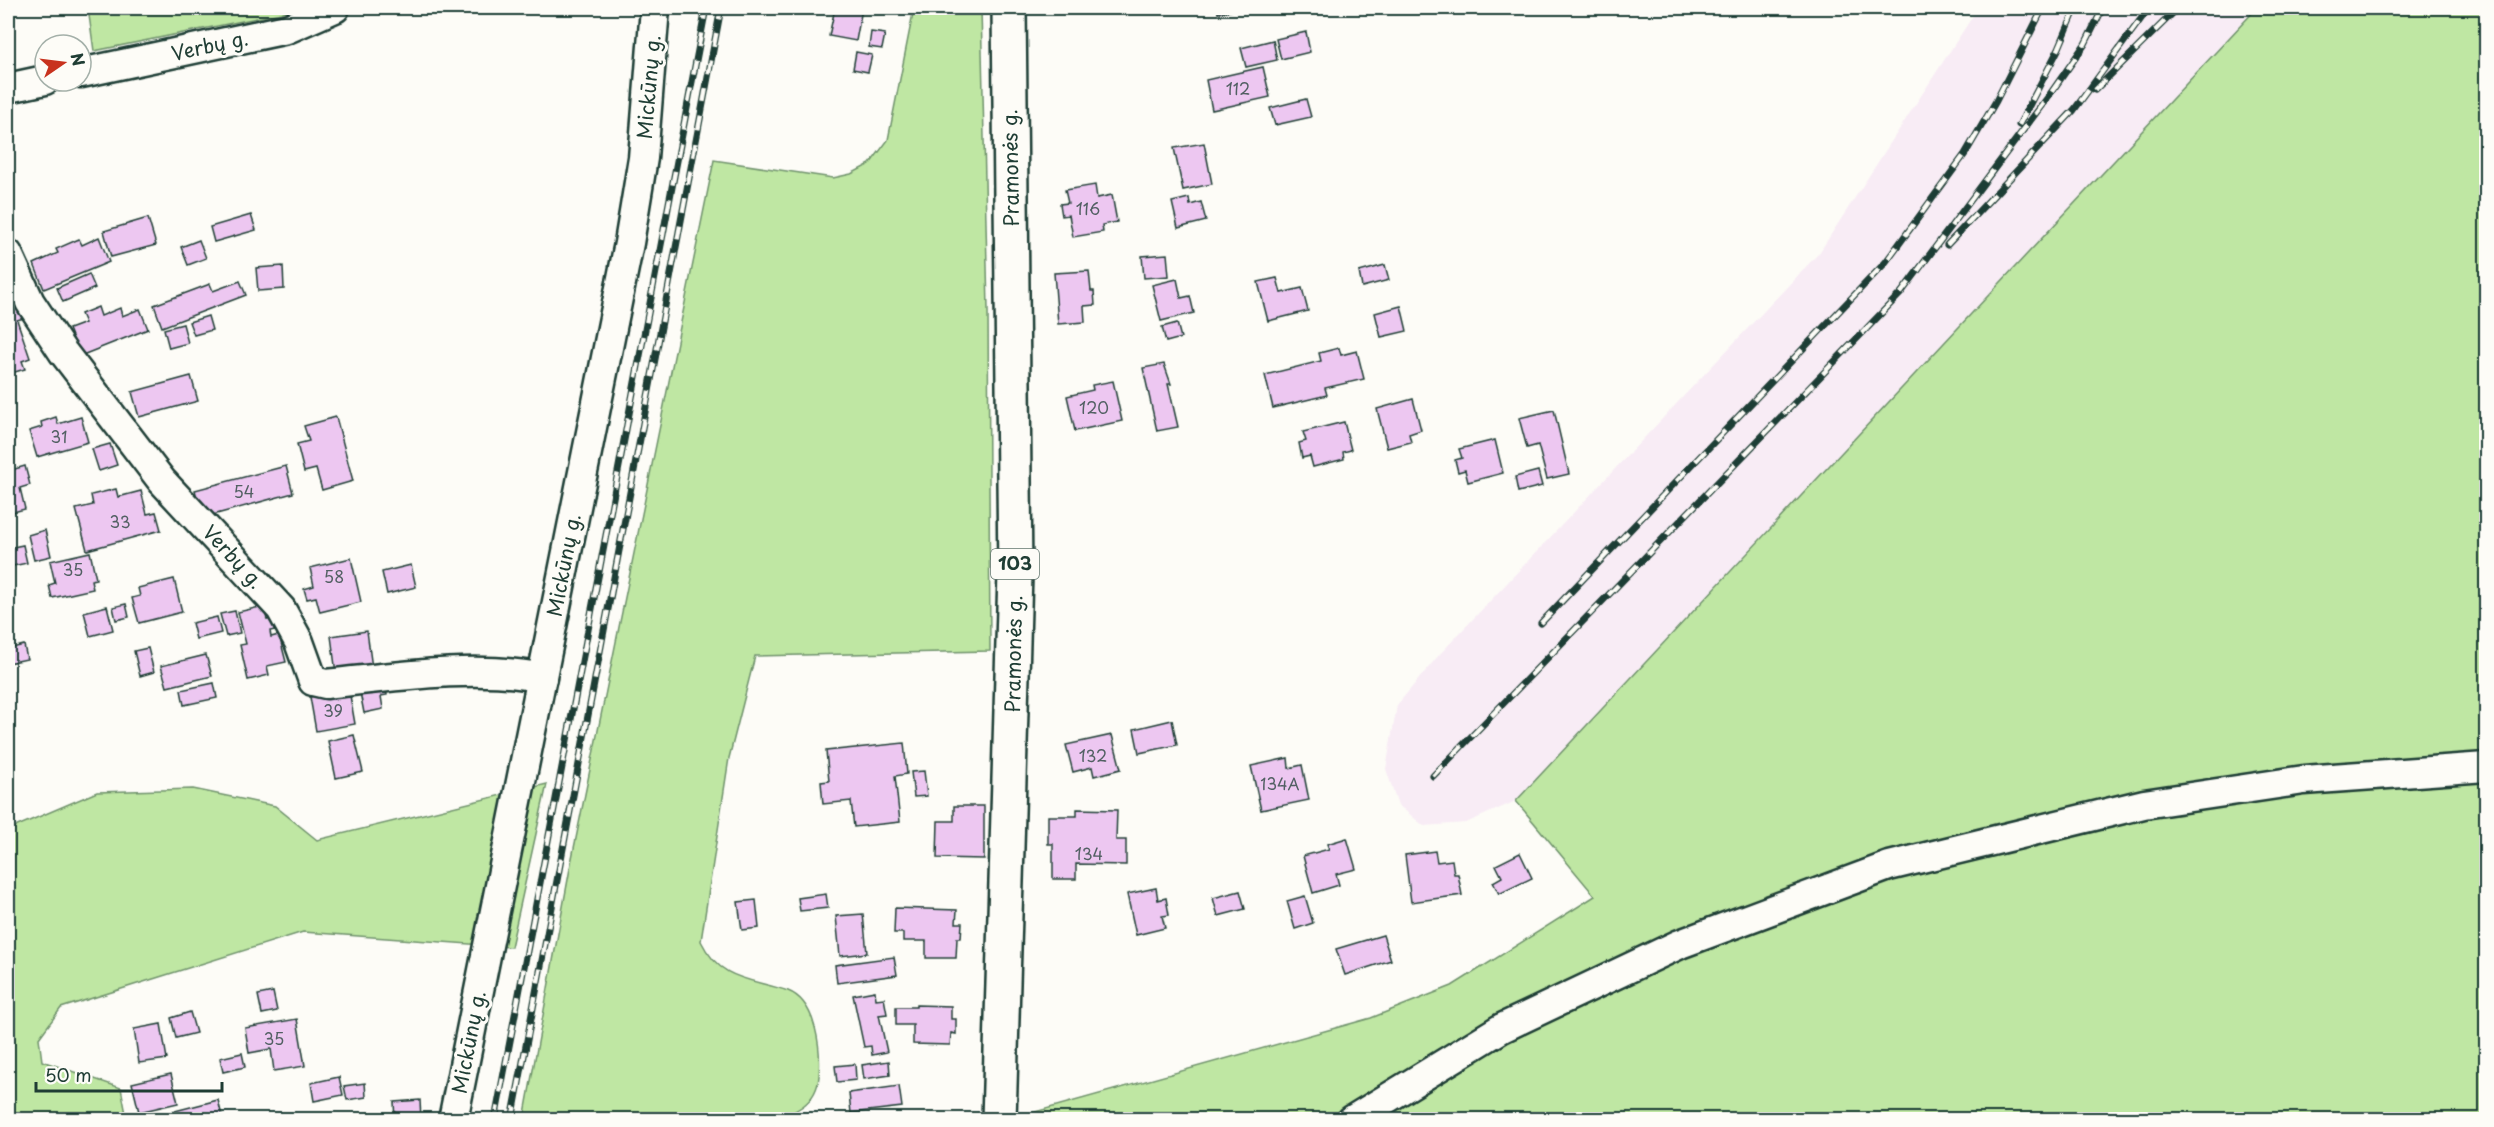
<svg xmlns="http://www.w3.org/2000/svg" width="2494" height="1127" font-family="'Playpen Sans',sans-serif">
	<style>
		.built { fill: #f8ecf5 }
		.green { fill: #bfe7a3; stroke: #6f926c; stroke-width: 1.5 }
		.building { fill: #edc7f1; stroke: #1f3d34; stroke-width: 1.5 }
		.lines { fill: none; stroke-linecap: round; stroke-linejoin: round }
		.minor-casing { stroke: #1f3d34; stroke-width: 33 }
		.primary-casing { stroke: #1f3d34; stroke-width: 38 }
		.minor { stroke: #fdfcf7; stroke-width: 28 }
		.primary { stroke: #fdfcf7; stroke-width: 33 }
		.rail-casing { stroke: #1f3d34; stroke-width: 7 }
		.rail { stroke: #fdfcf7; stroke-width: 4.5; stroke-dasharray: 14; stroke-linecap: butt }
		.labels { text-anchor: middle; stroke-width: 6; stroke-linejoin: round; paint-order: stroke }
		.number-label { font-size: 16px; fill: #526063 }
		.shield { fill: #fdfcf7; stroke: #62766e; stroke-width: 1.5 }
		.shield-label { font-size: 18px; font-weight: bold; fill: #1f3d34 }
		.street-label { font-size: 20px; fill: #1f3d34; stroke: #fdfcf7 }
	</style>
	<rect width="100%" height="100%" fill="#fdfcf7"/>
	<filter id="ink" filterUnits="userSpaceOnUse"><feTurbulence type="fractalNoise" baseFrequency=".0167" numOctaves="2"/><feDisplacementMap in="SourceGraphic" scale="12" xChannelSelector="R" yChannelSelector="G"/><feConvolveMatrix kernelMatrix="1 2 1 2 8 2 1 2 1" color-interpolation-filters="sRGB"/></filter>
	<g filter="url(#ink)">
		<path class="built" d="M 1978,8 L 2257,8 L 1516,801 L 1466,823 L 1424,826 L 1398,805 L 1386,769 L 1397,705 L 1439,655 L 1819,253 Z"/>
		<g class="green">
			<path d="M 88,8 L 294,8 L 281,13 L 94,51 Z"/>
			<path d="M 914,8 L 981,8 L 988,310 L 990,651 L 755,656 L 729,758 L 701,941 C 721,982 750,978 788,991 C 817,1002 821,1050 819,1076 C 817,1104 794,1114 769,1120 L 524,1119 L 571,863 L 714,160 L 833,178 L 851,174 L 870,164 L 888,140 Z"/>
			<path d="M 2257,8 L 2486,8 L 2486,1119 L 1017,1120 L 1017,1117 L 1371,1018 L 1452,986 L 1595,896 L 1516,801 Z"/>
			<path d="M 547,784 L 511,947 L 303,932 L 61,1008 L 39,1038 L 42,1061 L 121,1088 L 127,1119 L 8,1120 L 8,830 L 97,792 L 193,789 L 275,806 L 317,840 Z"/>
		</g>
		<g class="building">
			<path d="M 835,8 L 862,9 L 856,41 L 829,36 Z"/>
			<path d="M 1217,8 L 1244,8 L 1218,13 Z"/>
			<path d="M 871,32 L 885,34 L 882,49 L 869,47 Z"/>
			<path d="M 1306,32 L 1310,52 L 1281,59 L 1276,39 Z"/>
			<path d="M 1273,40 L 1277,60 L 1246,67 L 1241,48 Z"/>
			<path d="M 856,52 L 872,55 L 868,72 L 853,69 Z"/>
			<path d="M 1263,67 L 1270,97 L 1212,110 L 1206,80 Z"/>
			<path d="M 1306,99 L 1311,117 L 1275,125 L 1270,108 Z"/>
			<path d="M 1204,143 L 1212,184 L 1183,190 L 1174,148 Z"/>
			<path d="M 1095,185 L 1097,198 L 1112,195 L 1117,222 L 1102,225 L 1103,232 L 1073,237 L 1069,215 L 1062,216 L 1060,204 L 1068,203 L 1065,190 Z"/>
			<path d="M 1189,198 L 1190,205 L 1201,202 L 1206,221 L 1178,228 L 1172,202 Z"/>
			<path d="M 251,215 L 256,230 L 214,242 L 210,227 Z"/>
			<path d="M 148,218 L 156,245 L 111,257 L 104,231 Z"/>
			<path d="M 99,237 L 109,262 L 44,289 L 34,264 L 58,253 L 56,249 L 79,239 L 82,245 Z"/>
			<path d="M 199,240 L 206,258 L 188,265 L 181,247 Z"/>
			<path d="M 1167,254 L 1169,276 L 1144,278 L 1142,256 Z"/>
			<path d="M 1385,265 L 1389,280 L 1362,287 L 1359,272 Z"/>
			<path d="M 283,266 L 284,289 L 258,291 L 256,268 Z"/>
			<path d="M 1089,271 L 1091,291 L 1094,291 L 1095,305 L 1084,306 L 1085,322 L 1058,324 L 1054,273 Z"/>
			<path d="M 89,274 L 95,288 L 63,302 L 57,288 Z"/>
			<path d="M 1277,278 L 1281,293 L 1302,288 L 1308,311 L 1268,321 L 1258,282 Z"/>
			<path d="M 1177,279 L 1181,298 L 1190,296 L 1194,313 L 1161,321 L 1152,285 Z"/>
			<path d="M 240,281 L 246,295 L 162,327 L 154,305 L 210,284 L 213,291 Z"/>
			<path d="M 18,302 L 24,318 L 17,320 L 30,358 L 22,361 L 25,369 L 8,374 L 8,305 Z"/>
			<path d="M 1401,306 L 1407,331 L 1381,337 L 1375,313 Z"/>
			<path d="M 98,307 L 101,316 L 120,308 L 122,316 L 140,309 L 148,329 L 80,356 L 69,329 L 85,323 L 81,314 Z"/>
			<path d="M 208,316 L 212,330 L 194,335 L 189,322 Z"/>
			<path d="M 1177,323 L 1181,338 L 1166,342 L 1162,327 Z"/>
			<path d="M 183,324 L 188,343 L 169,348 L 164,329 Z"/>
			<path d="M 1339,348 L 1341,355 L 1357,351 L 1364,379 L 1325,388 L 1327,395 L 1273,408 L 1265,375 L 1321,361 L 1319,353 Z"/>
			<path d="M 1164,364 L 1171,384 L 1168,384 L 1178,427 L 1157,431 L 1143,368 Z"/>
			<path d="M 191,376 L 198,401 L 139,417 L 132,392 Z"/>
			<path d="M 1113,381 L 1122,421 L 1075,431 L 1067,396 L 1093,390 L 1092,385 Z"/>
			<path d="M 1413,399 L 1421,430 L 1409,434 L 1411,442 L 1387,448 L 1377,409 Z"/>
			<path d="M 1554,410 L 1569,474 L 1547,479 L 1538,445 L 1527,448 L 1519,418 Z"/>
			<path d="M 56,417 L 58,424 L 81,417 L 88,442 L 37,457 L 29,431 L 42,427 L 41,422 Z"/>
			<path d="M 336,417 L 353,481 L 322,490 L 316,469 L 304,472 L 297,444 L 309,441 L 304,426 Z"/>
			<path d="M 1344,422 L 1351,450 L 1343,452 L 1344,459 L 1313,467 L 1310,456 L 1302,458 L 1299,443 L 1306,441 L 1303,432 Z"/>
			<path d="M 1495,440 L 1503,473 L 1468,482 L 1465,470 L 1458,472 L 1455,460 L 1462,458 L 1459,449 Z"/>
			<path d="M 110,444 L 117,465 L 99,471 L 92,449 Z"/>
			<path d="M 25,466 L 30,485 L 20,488 L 25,509 L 9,513 L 8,471 Z"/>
			<path d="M 286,466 L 293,493 L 202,518 L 195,490 Z"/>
			<path d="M 1538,471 L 1542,486 L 1518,492 L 1515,477 Z"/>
			<path d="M 116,489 L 118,497 L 141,491 L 147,514 L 156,512 L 161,530 L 87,550 L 76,509 L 93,505 L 91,495 Z"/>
			<path d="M 45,530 L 51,556 L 34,560 L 28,535 Z"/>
			<path d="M 23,545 L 27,563 L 8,567 L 8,548 Z"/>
			<path d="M 90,552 L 96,579 L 91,580 L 93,589 L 52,598 L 49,585 L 55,583 L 50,561 Z"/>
			<path d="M 351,558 L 361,602 L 320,612 L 316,597 L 307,599 L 304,589 L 314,586 L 310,568 Z"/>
			<path d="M 411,565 L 416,587 L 387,594 L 382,572 Z"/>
			<path d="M 174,579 L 182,612 L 139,623 L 132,598 L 140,596 L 138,588 Z"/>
			<path d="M 126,604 L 129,617 L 116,620 L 113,607 Z"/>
			<path d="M 107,606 L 113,630 L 90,636 L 84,612 Z"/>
			<path d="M 264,606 L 267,620 L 272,619 L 275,630 L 270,631 L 271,637 L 279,635 L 286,662 L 267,666 L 269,675 L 248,680 L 240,645 L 246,644 L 238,612 Z"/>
			<path d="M 235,611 L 240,633 L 226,636 L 220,614 Z"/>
			<path d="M 217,617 L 221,633 L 196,639 L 192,623 Z"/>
			<path d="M 8,625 L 13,643 L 8,645 Z"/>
			<path d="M 367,631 L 372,668 L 336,673 L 331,636 Z"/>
			<path d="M 24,645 L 27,659 L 8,663 L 8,649 Z"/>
			<path d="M 148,648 L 154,672 L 140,676 L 134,651 Z"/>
			<path d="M 206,655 L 212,676 L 167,687 L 161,666 Z"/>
			<path d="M 214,683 L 217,698 L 184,705 L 181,690 Z"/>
			<path d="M 385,683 L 387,695 L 381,696 L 383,709 L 364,713 L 359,687 Z"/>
			<path d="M 349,690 L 355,724 L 316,731 L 310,697 Z"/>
			<path d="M 1172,720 L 1177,745 L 1139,753 L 1134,729 Z"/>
			<path d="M 354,735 L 363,772 L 336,778 L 328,741 Z"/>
			<path d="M 1112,735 L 1121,769 L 1094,776 L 1092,767 L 1073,772 L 1066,745 Z"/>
			<path d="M 904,743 L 907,774 L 895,776 L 900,822 L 854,827 L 851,801 L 823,804 L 821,782 L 829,781 L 826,751 Z"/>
			<path d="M 1288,758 L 1289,768 L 1302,765 L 1309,800 L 1261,810 L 1251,766 Z"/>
			<path d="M 924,771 L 927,796 L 914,797 L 911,772 Z"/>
			<path d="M 954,806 L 984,806 L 984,859 L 937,858 L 938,821 L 954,821 Z"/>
			<path d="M 1077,809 L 1117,810 L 1116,840 L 1126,840 L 1126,865 L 1076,864 L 1076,879 L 1053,879 L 1053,844 L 1048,844 L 1048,816 L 1077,816 Z"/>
			<path d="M 1347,838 L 1356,869 L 1336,874 L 1339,885 L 1313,893 L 1303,856 L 1329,849 L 1327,844 Z"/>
			<path d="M 1435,851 L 1437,862 L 1452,860 L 1454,874 L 1458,874 L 1462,895 L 1411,902 L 1405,855 Z"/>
			<path d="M 1520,853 L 1532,878 L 1499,894 L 1493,882 L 1502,877 L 1496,865 Z"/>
			<path d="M 1156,888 L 1158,900 L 1166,898 L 1169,915 L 1162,916 L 1165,928 L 1136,935 L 1127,894 Z"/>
			<path d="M 1240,891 L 1245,909 L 1218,916 L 1213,898 Z"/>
			<path d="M 826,894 L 828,908 L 800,911 L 798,898 Z"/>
			<path d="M 1305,896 L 1313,923 L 1295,929 L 1287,901 Z"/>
			<path d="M 756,900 L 759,928 L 742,930 L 738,902 Z"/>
			<path d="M 895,908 L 957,910 L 956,923 L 962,923 L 961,938 L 957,938 L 956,958 L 926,958 L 926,941 L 903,941 L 903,933 L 894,933 Z"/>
			<path d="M 863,914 L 867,953 L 840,956 L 836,916 Z"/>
			<path d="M 1383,935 L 1391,960 L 1345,975 L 1336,949 Z"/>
			<path d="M 894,957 L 897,975 L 837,983 L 835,965 Z"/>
			<path d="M 875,991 L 876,999 L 884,998 L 887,1014 L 879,1015 L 887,1052 L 872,1055 L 871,1046 L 864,1047 L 853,995 Z"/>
			<path d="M 273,992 L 277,1011 L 262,1014 L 258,995 Z"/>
			<path d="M 916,1005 L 951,1006 L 951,1019 L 956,1019 L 956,1034 L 951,1033 L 950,1045 L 913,1044 L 913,1025 L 896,1025 L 896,1007 L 916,1007 Z"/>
			<path d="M 190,1012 L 196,1033 L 176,1038 L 171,1018 Z"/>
			<path d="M 297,1019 L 305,1066 L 274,1071 L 271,1049 L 249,1053 L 245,1028 Z"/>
			<path d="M 161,1024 L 167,1059 L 139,1063 L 134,1029 Z"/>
			<path d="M 242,1053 L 245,1067 L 223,1072 L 220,1058 Z"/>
			<path d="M 889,1061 L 890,1075 L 864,1079 L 862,1065 Z"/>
			<path d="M 855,1064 L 856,1080 L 837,1082 L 835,1066 Z"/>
			<path d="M 171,1074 L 178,1103 L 139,1112 L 132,1083 Z"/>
			<path d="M 339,1077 L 343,1095 L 314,1101 L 311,1083 Z"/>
			<path d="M 365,1083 L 366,1097 L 347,1100 L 344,1086 Z"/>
			<path d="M 899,1086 L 902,1107 L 851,1113 L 849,1093 Z"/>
			<path d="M 218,1100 L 223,1120 L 169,1120 L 167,1113 Z"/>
			<path d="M 420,1100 L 421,1120 L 395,1120 L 394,1102 Z"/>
		</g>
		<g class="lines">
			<g class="minor-casing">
				<g id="minor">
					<path d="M 81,73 L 287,29 L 335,8"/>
					<path d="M 8,88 L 45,80"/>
					<path d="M 8,254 L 30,302 L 63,352 L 162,481 L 281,609 L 299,642 L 313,681 L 326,684 C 391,677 479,664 542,678"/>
					<path d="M 453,1120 L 629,243 L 643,158 L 655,8"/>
					<path d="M 1352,1120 L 1502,1028 L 1680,944 L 1889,866 L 2144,804 L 2304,780 L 2486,767"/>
				</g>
			</g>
			<g class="primary-casing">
				<path id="primary" d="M 999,1120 L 1015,574 L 1009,8"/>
			</g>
			<use href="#minor" class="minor"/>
			<use href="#primary" class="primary"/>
			<g class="rail-casing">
				<g id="rail">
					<path d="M 2095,90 L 2178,8"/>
					<path d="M 2019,125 L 2059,48 L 2076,8"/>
					<path d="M 1947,245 L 2074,110 L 2149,8"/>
					<path d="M 1541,623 L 1885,263 L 1965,154 L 1996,101 L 2043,8"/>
					<path d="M 1433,776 L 1901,293 L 2048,97 L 2085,44 L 2103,8"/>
					<path d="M 495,1120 L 706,8"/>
					<path d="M 512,1120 L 721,8"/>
				</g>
			</g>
			<use href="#rail" class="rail"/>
		</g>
	</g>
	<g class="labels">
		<g class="number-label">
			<text x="1238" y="95">112</text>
			<text x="1088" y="215">116</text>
			<text x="1094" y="414">120</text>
			<text x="59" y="443">31</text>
			<text x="244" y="498">54</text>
			<text x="120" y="528">33</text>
			<text x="73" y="576">35</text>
			<text x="334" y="583">58</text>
			<text x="333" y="717">39</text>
			<text x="1093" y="762">132</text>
			<text x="1280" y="790">134A</text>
			<text x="1089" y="860">134</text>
			<text x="274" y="1045">35</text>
		</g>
		<rect class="shield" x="991" y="549" width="48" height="30" rx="4.5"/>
		<g class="shield-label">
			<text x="1015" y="570">103</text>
		</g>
		<g class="street-label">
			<text transform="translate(210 46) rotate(-12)" y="7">Verbų g.</text>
			<text transform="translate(649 87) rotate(-85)" y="7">Mickūnų g.</text>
			<text transform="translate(1011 168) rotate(-91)" y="7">Pramonės g.</text>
			<text transform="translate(233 557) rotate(47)" y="7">Verbų g.</text>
			<text transform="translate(564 565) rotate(-79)" y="7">Mickūnų g.</text>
			<text transform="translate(1014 654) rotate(-89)" y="7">Pramonės g.</text>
			<text transform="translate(469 1042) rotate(-79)" y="7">Mickūnų g.</text>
		</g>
	</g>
	<rect width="2494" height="1127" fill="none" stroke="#fdfcf7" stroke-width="30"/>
	<rect x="15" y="15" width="2464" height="1097" fill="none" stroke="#1f3d34" stroke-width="2" filter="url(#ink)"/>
	<g transform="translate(63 63) rotate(76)"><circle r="28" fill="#fdfcf7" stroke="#a4b0a9" stroke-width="1.5"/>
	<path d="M0-4.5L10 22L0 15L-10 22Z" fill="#c8321e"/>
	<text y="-9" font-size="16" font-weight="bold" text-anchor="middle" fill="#1f3d34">N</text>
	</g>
	<path d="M36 1082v9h186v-9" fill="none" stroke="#1f3d34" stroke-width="3"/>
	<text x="45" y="1082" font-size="18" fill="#1f3d34" stroke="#fdfcf7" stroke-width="4.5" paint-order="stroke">50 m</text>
</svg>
